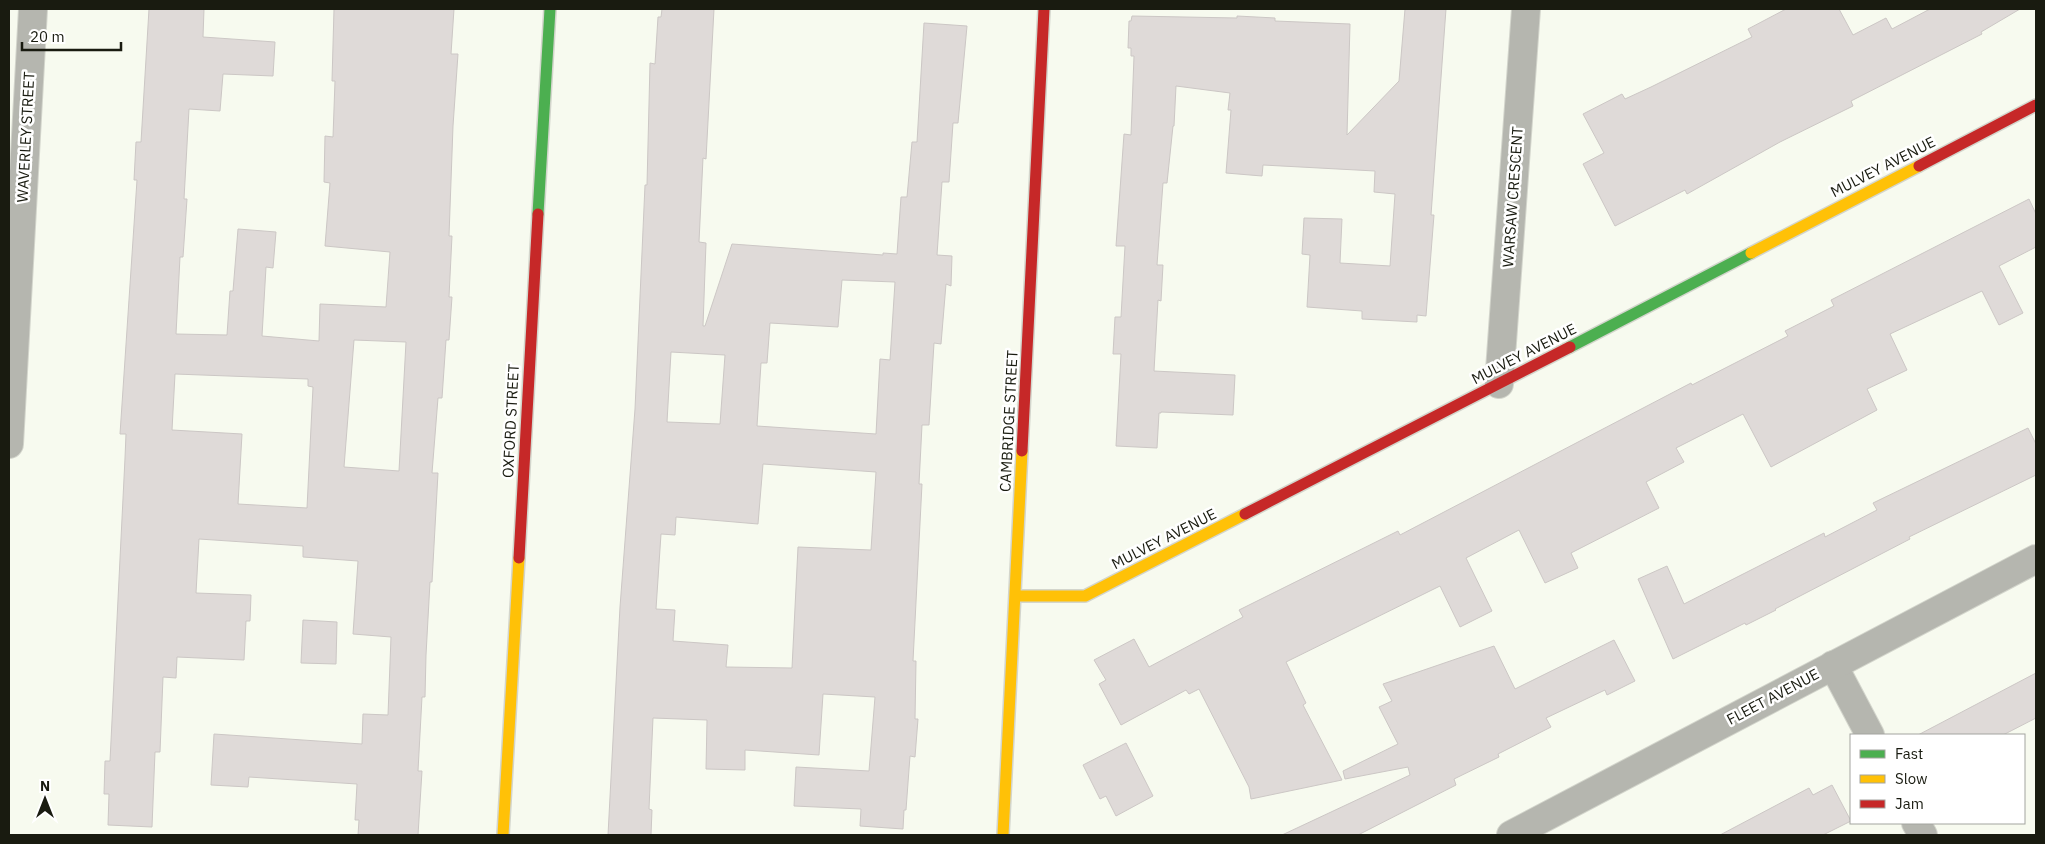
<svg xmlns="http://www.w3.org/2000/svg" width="2045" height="844" font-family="'IBM Plex Sans',sans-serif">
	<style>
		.building { fill: #dfdad8; stroke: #ccc7c5; fill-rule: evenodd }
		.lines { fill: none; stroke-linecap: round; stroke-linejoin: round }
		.street-casing { stroke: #d3d5cc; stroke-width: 30 }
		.fast-casing { stroke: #d3d5cc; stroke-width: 14 }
		.slow-casing { stroke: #d3d5cc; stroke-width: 14 }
		.jam-casing { stroke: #d3d5cc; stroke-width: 14 }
		.street { stroke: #b5b6af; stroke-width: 28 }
		.fast { stroke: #4caf50; stroke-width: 11 }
		.slow { stroke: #ffc107; stroke-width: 11 }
		.jam { stroke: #c62828; stroke-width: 11 }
		.labels { text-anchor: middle; stroke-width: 5; stroke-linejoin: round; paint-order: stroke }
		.street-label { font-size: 15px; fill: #191b10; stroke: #fff }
	</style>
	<rect width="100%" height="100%" fill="#f7faef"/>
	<g class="building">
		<path d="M 149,9 L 204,9 L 203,37 L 275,42 L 273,76 L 223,74 L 220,111 L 189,109 L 184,199 L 187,199 L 183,257 L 180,257 L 176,334 L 227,335 L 230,291 L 233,291 L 238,229 L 276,232 L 273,268 L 266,267 L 262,336 L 319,341 L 320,304 L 386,307 L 390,252 L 325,246 L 330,183 L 324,182 L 325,136 L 333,137 L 335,81 L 332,81 L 334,9 L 454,9 L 451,54 L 458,54 L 453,126 L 449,236 L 452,236 L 449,297 L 452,297 L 449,340 L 446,340 L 442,398 L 438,398 L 432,473 L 438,473 L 432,582 L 430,582 L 426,655 L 425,697 L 422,697 L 418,771 L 422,771 L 418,835 L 358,835 L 359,820 L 355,820 L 357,784 L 249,777 L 248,787 L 211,785 L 214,734 L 362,744 L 363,714 L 388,715 L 391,637 L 353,634 L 358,561 L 303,557 L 303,546 L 199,539 L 196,593 L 251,595 L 250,621 L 246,621 L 244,660 L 177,657 L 176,678 L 163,677 L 160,752 L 155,752 L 152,827 L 108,825 L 109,794 L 104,794 L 105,761 L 110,761 L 125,458 L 126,434 L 120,434 L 137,180 L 134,180 L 136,142 L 141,142 ZM 354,340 L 406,342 L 399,471 L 344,467 ZM 175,374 L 308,379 L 308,386 L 313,387 L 307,508 L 238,504 L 242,434 L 172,430 Z"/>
		<path d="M 662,9 L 714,9 L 706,159 L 703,158 L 699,242 L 706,243 L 703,326 L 705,326 L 732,244 L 883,255 L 883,253 L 897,254 L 901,197 L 907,197 L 912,142 L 917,142 L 924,23 L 967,26 L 958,123 L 953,123 L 949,182 L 942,182 L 937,255 L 952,256 L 951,286 L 946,284 L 941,344 L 934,343 L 929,425 L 922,425 L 919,484 L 922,484 L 913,661 L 916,661 L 915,719 L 918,719 L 915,757 L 910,756 L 906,810 L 904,810 L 903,829 L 860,826 L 861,809 L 794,806 L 796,767 L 869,771 L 875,697 L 823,694 L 819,755 L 745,750 L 745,770 L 706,769 L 707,720 L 653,718 L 649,809 L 652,810 L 651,835 L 608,835 L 620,607 L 635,409 L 645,185 L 647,185 L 650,63 L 655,64 L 658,17 L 661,17 ZM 842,280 L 895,282 L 890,360 L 880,359 L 876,434 L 757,426 L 761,363 L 767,363 L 770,323 L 838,327 ZM 671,352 L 725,355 L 720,424 L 667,422 ZM 763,464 L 876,472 L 871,550 L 798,547 L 792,668 L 726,667 L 728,645 L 673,641 L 675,610 L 656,609 L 661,534 L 675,535 L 676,517 L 758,524 Z"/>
		<path d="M 1405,9 L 1446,9 L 1431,215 L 1434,215 L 1426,316 L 1417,315 L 1417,322 L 1362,319 L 1362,311 L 1307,307 L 1310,255 L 1302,254 L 1304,218 L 1342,219 L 1340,263 L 1390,266 L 1395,194 L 1374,192 L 1375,171 L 1263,165 L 1262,176 L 1226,173 L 1231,110 L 1228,110 L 1230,93 L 1176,86 L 1174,126 L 1173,126 L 1167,183 L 1163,183 L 1157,265 L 1163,265 L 1161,301 L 1158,300 L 1154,371 L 1235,375 L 1233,415 L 1161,412 L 1161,413 L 1159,413 L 1157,448 L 1116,446 L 1121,354 L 1113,354 L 1115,317 L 1121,317 L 1125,246 L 1116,246 L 1124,134 L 1131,135 L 1134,56 L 1131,56 L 1131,48 L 1128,48 L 1129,21 L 1131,21 L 1132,16 L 1237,18 L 1237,16 L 1275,18 L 1275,21 L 1350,24 L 1347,135 L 1399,81 Z"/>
		<path d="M 1786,9 L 1839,9 L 1853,35 L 1886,18 L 1892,29 L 1930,9 L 2020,9 L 1981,32 L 1982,34 L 1851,101 L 1853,106 L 1780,142 L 1687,194 L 1685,190 L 1615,226 L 1583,164 L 1604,153 L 1583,114 L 1622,94 L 1625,99 L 1651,87 L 1752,37 L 1748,29 Z"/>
		<path d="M 2029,199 L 2036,214 L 2036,247 L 1999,266 L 2023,313 L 1999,325 L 1982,291 L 1890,334 L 1907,370 L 1867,389 L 1877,410 L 1771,467 L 1743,414 L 1676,448 L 1684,462 L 1646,482 L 1659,508 L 1571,553 L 1578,568 L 1545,583 L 1519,530 L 1466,558 L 1492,611 L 1460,627 L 1440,586 L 1286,662 L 1306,703 L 1303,705 L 1342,780 L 1251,799 L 1249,787 L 1199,689 L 1189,694 L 1186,690 L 1121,725 L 1099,684 L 1106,680 L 1094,660 L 1134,639 L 1149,667 L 1243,617 L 1239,610 L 1398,531 L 1400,535 L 1691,383 L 1692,385 L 1788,336 L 1785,331 L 1834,306 L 1831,300 Z"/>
		<path d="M 2028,428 L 2036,444 L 2036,475 L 1909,537 L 1910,539 L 1775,609 L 1776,610 L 1746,625 L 1745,623 L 1673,659 L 1638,579 L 1667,566 L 1684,604 L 1824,533 L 1825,537 L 1877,510 L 1873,503 Z"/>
		<path d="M 303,620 L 337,622 L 336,664 L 301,663 Z"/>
		<path d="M 1614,640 L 1635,681 L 1607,695 L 1605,690 L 1546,718 L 1551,727 L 1498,754 L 1499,757 L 1454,779 L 1456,785 L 1358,835 L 1282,835 L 1410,775 L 1408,767 L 1345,779 L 1343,771 L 1398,744 L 1379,707 L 1392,701 L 1383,684 L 1494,646 L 1515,689 Z"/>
		<path d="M 2036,673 L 2036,718 L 2003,735 L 1918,735 Z"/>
		<path d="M 1126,743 L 1153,796 L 1116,816 L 1106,796 L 1100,799 L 1083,765 Z"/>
		<path d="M 1832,785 L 1851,821 L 1823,835 L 1720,835 L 1809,788 L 1813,795 Z"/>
	</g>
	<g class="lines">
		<g class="street-casing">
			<g id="street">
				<path d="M 1499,384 L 1526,9"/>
				<path d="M 9,444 L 33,9"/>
				<path d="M 1833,665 L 1870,735"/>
				<path d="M 1916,823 L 1923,835"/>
				<path d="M 1511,835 L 2036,559"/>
			</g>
		</g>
		<g class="fast-casing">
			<g id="fast">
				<path d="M 538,214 L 550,9"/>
				<path d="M 1570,347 L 1751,253"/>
			</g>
		</g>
		<g class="slow-casing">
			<g id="slow">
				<path d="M 1751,253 L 1919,166"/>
				<path d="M 1016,596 L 1085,596 L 1245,514"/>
				<path d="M 503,835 L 519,558"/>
				<path d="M 1003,835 L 1022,451"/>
			</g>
		</g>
		<g class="jam-casing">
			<g id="jam">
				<path d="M 1919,166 L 2036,105"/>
				<path d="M 1022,451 L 1044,9"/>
				<path d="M 1245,514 L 1570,347"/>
				<path d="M 519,558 L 538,214"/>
			</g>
		</g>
		<use href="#street" class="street"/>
		<use href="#fast" class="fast"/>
		<use href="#slow" class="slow"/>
		<use href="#jam" class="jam"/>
	</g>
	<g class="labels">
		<g class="street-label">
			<text transform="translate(26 137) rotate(-87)" y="5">WAVERLEY STREET</text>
			<text transform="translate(1883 167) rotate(-27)" y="5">MULVEY AVENUE</text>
			<text transform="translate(1513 197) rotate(-86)" y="5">WARSAW CRESCENT</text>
			<text transform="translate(1524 354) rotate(-27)" y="5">MULVEY AVENUE</text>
			<text transform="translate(511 421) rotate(-87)" y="5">OXFORD STREET</text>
			<text transform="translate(1009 421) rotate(-87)" y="5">CAMBRIDGE STREET</text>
			<text transform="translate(1164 539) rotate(-27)" y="5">MULVEY AVENUE</text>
			<text transform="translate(1773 697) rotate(-28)" y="5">FLEET AVENUE</text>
		</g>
	</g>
	<rect width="2045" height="844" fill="none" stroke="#191b10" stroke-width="20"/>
	<rect x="1850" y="734" width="175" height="90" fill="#ffffff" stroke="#a3a49f"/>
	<rect x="1860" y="750" width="25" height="8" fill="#4caf50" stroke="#a3a49f"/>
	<text x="1895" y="759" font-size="15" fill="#191b10">Fast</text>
	<rect x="1860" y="775" width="25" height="8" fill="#ffc107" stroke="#a3a49f"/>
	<text x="1895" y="784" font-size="15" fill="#191b10">Slow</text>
	<rect x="1860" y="800" width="25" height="8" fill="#c62828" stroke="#a3a49f"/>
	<text x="1895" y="809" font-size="15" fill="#191b10">Jam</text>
	<g transform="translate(45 799)" stroke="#ffffff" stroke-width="4" paint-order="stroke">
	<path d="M0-4L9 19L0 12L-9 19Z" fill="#191b10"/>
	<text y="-8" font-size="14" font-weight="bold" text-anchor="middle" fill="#191b10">N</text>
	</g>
	<path d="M22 42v8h99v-8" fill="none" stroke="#191b10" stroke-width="2.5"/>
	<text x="30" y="42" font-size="15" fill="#191b10" stroke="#ffffff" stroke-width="4" paint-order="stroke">20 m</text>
</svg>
